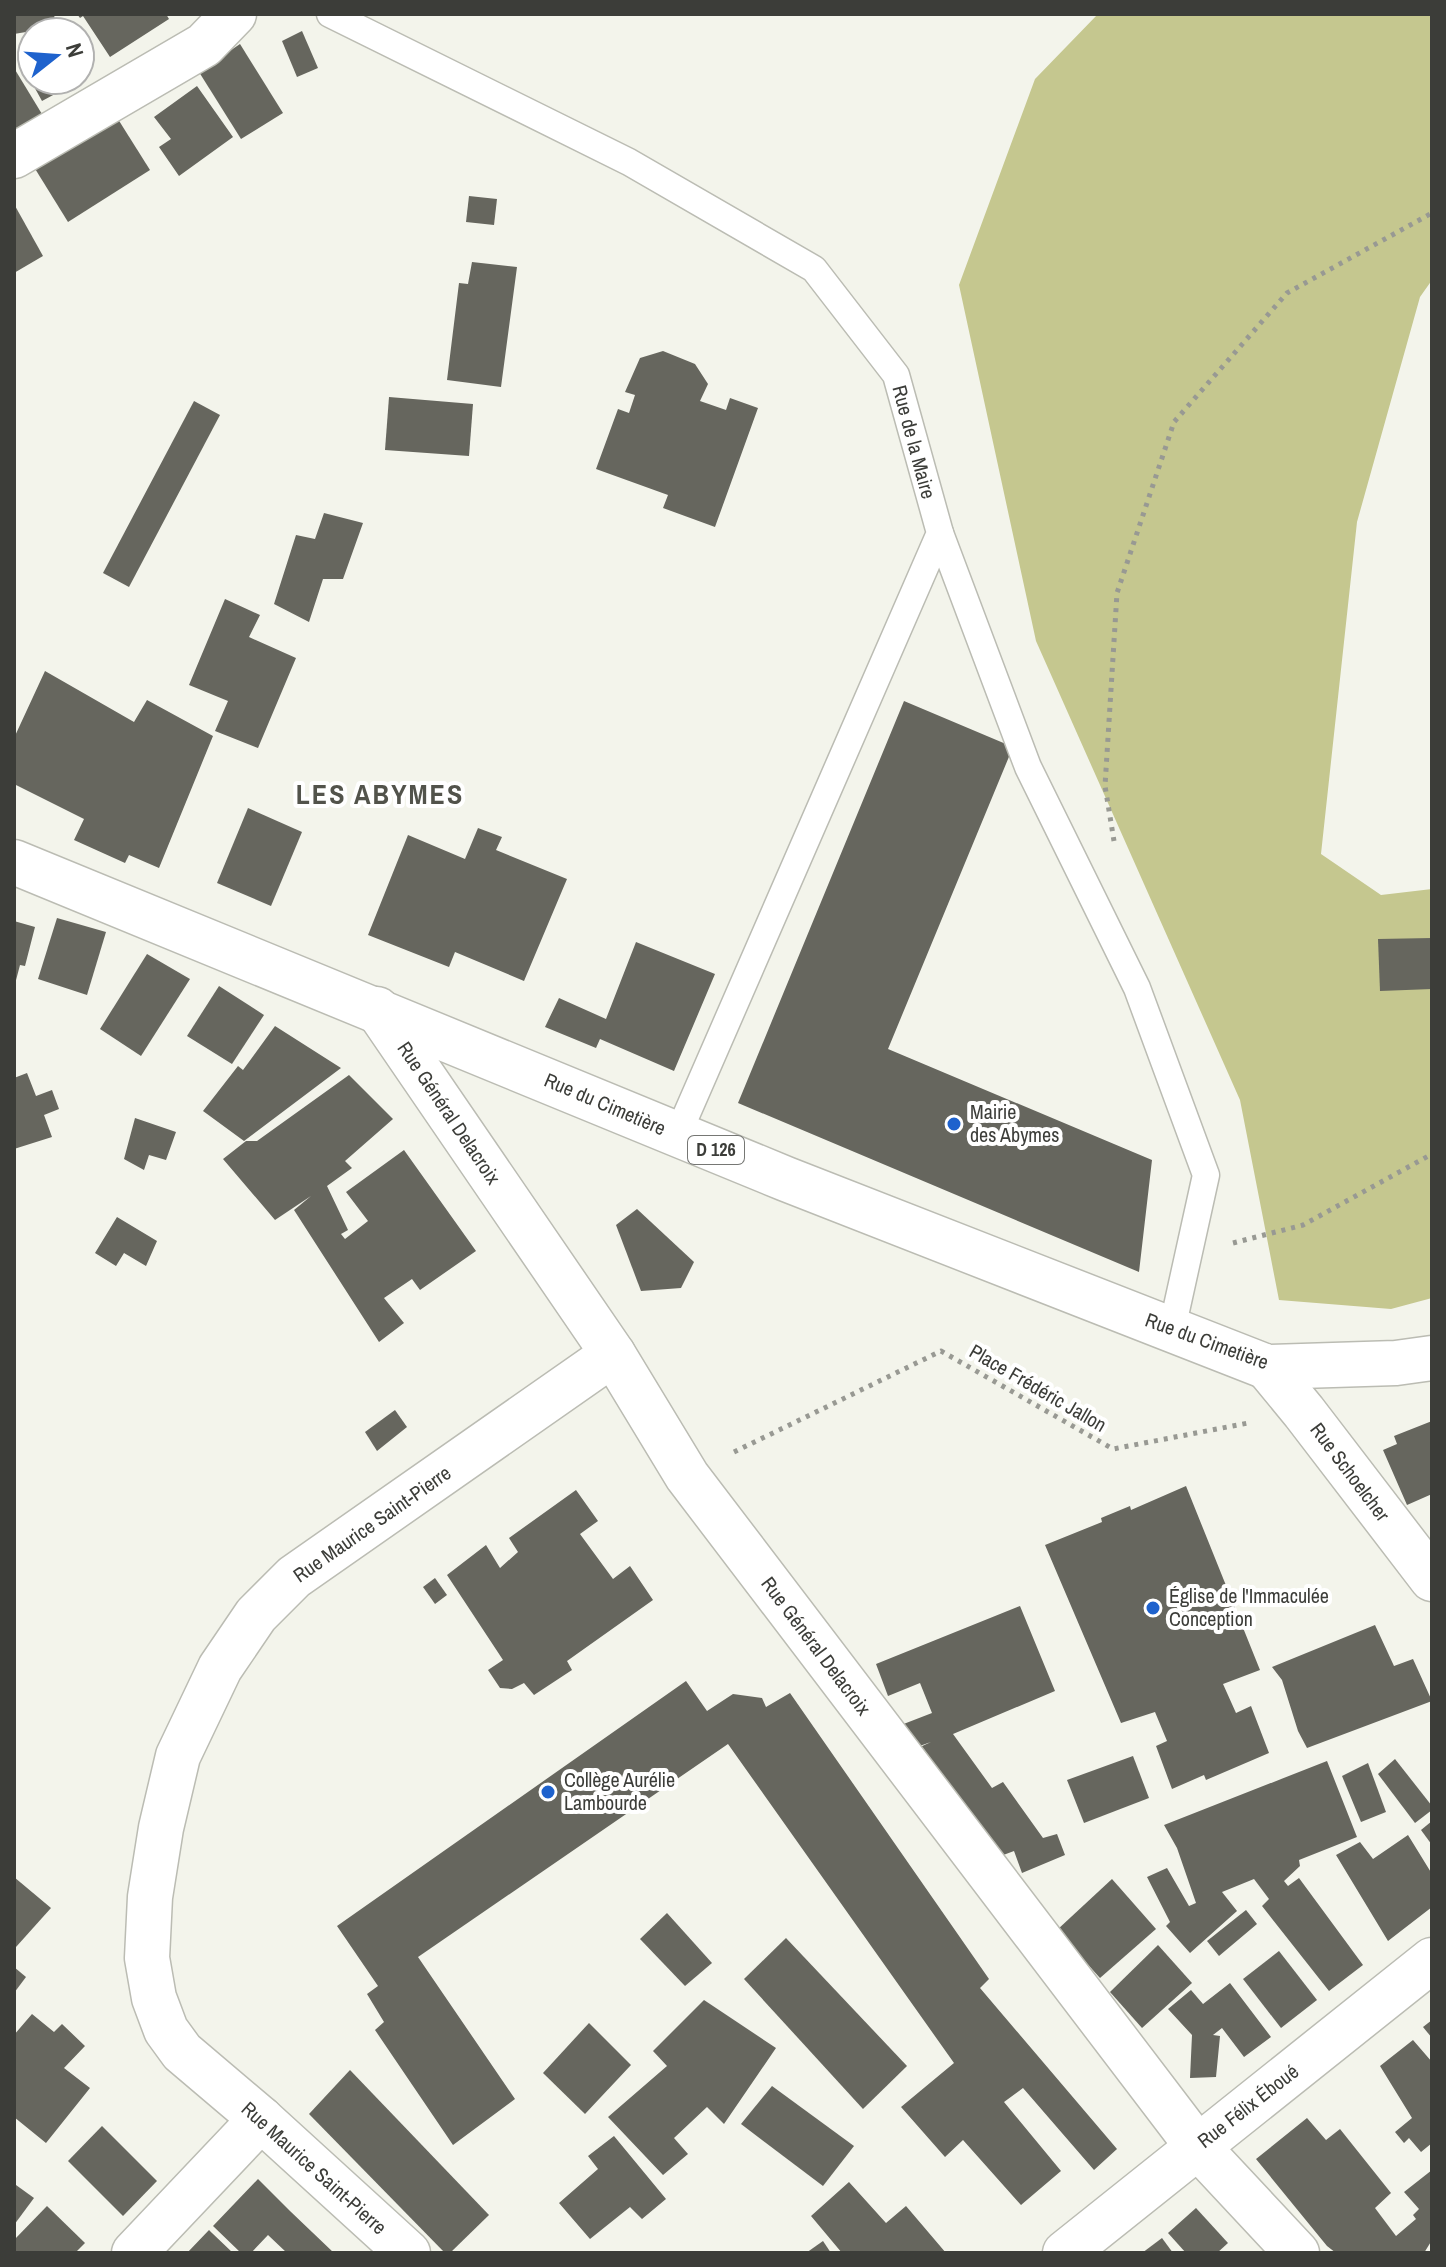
<svg xmlns="http://www.w3.org/2000/svg" width="1446" height="2267" font-family="'Archivo Narrow',sans-serif">
	<style>
		.forest { fill: #c5c78f }
		.building { fill: #66665e }
		.lines { fill: none; stroke-linecap: round; stroke-linejoin: round }
		.service-casing { stroke: #bbbcb3; stroke-width: 29 }
		.minor-casing { stroke: #bbbcb3; stroke-width: 47 }
		.primary-casing { stroke: #bbbcb3; stroke-width: 47 }
		.path { stroke: #989993; stroke-width: 5; stroke-dasharray: 4 6; stroke-linecap: butt }
		.service { stroke: #fff; stroke-width: 26 }
		.minor { stroke: #fff; stroke-width: 44 }
		.primary { stroke: #fff; stroke-width: 44 }
		.poi-dot { fill: #1e62cd; stroke: #fff; stroke-width: 3 }
		.labels { text-anchor: middle; stroke-width: 8; stroke-linejoin: round; paint-order: stroke }
		.shield { fill: #fff; stroke: #767774; stroke-width: 2 }
		.shield-label { font-size: 18px; font-weight: bold; fill: #3c3d39 }
		.street-label { font-size: 20px; fill: #3c3d39; stroke: #fff }
		.poi-label { font-size: 20px; fill: #3c3d39; stroke: #fff; text-anchor: start }
		.district-label { font-size: 28px; font-weight: bold; letter-spacing: 2px; fill: #52534b; stroke: #fff }
	</style>
	<rect width="100%" height="100%" fill="#f3f4eb"/>
	<path class="forest" d="M 1098,14 L 1432,14 L 1432,280 L 1420,297 L 1357,522 L 1321,854 L 1381,895 L 1432,889 L 1432,1298 L 1391,1309 L 1279,1300 L 1240,1100 L 1036,641 L 959,285 L 1035,79 Z"/>
	<g class="building">
		<path d="M 14,14 L 54,14 L 56,27 L 14,34 Z"/>
		<path d="M 77,14 L 166,14 L 169,19 L 110,57 L 83,16 L 80,18 Z"/>
		<path d="M 302,31 L 318,68 L 297,77 L 282,41 Z"/>
		<path d="M 240,44 L 283,113 L 241,139 L 199,72 Z"/>
		<path d="M 32,54 L 32,80 L 81,80 L 42,101 L 20,61 Z"/>
		<path d="M 14,68 L 45,119 L 14,132 Z"/>
		<path d="M 197,86 L 233,137 L 179,176 L 159,147 L 171,139 L 154,117 Z"/>
		<path d="M 116,116 L 150,170 L 68,222 L 29,159 Z"/>
		<path d="M 469,196 L 497,199 L 494,225 L 466,222 Z"/>
		<path d="M 14,204 L 43,256 L 14,273 Z"/>
		<path d="M 472,262 L 517,267 L 501,387 L 447,380 L 459,283 L 468,284 Z"/>
		<path d="M 663,351 L 695,364 L 708,384 L 700,401 L 726,410 L 730,398 L 758,408 L 715,527 L 663,508 L 668,495 L 596,469 L 618,409 L 629,413 L 635,395 L 625,392 L 640,358 Z"/>
		<path d="M 389,397 L 473,404 L 469,456 L 385,450 Z"/>
		<path d="M 194,401 L 220,415 L 129,587 L 103,573 Z"/>
		<path d="M 324,513 L 363,523 L 343,579 L 323,579 L 309,622 L 274,604 L 296,535 L 315,539 Z"/>
		<path d="M 225,599 L 260,615 L 249,637 L 296,658 L 258,748 L 215,731 L 228,701 L 189,685 Z"/>
		<path d="M 45,671 L 134,722 L 147,700 L 213,736 L 159,868 L 129,855 L 125,863 L 74,840 L 84,819 L 14,784 L 14,738 Z"/>
		<path d="M 904,701 L 1013,747 L 888,1049 L 1152,1160 L 1139,1272 L 738,1103 Z"/>
		<path d="M 248,808 L 302,832 L 271,906 L 217,883 Z"/>
		<path d="M 478,828 L 502,837 L 496,850 L 567,879 L 524,981 L 455,952 L 449,967 L 368,935 L 408,835 L 465,859 Z"/>
		<path d="M 57,918 L 106,932 L 87,995 L 38,979 Z"/>
		<path d="M 14,921 L 35,927 L 25,966 L 20,965 L 15,984 Z"/>
		<path d="M 1432,938 L 1432,989 L 1380,991 L 1378,939 Z"/>
		<path d="M 636,942 L 715,974 L 674,1071 L 600,1039 L 596,1048 L 545,1027 L 559,998 L 606,1019 Z"/>
		<path d="M 147,954 L 190,979 L 141,1056 L 100,1029 Z"/>
		<path d="M 219,986 L 264,1015 L 232,1064 L 187,1036 Z"/>
		<path d="M 275,1026 L 341,1068 L 244,1141 L 203,1111 L 238,1066 L 243,1070 Z"/>
		<path d="M 27,1073 L 36,1096 L 52,1090 L 59,1109 L 44,1115 L 52,1137 L 14,1149 L 14,1078 Z"/>
		<path d="M 349,1075 L 393,1119 L 345,1161 L 352,1168 L 327,1186 L 348,1230 L 341,1234 L 345,1239 L 368,1221 L 346,1192 L 404,1150 L 476,1251 L 420,1290 L 412,1279 L 384,1298 L 404,1323 L 379,1342 L 294,1210 L 311,1196 L 275,1220 L 223,1159 L 246,1141 L 257,1141 Z"/>
		<path d="M 135,1118 L 176,1132 L 166,1160 L 149,1155 L 144,1170 L 124,1159 Z"/>
		<path d="M 637,1209 L 694,1262 L 681,1288 L 641,1291 L 616,1225 Z"/>
		<path d="M 117,1217 L 157,1241 L 146,1266 L 124,1253 L 116,1266 L 95,1253 Z"/>
		<path d="M 395,1410 L 407,1427 L 377,1451 L 365,1432 Z"/>
		<path d="M 1432,1421 L 1432,1494 L 1407,1505 L 1383,1450 L 1397,1444 L 1394,1436 Z"/>
		<path d="M 1186,1486 L 1260,1670 L 1223,1684 L 1236,1713 L 1251,1706 L 1269,1753 L 1206,1780 L 1204,1775 L 1172,1789 L 1156,1746 L 1167,1741 L 1155,1712 L 1121,1723 L 1045,1545 L 1102,1522 L 1101,1518 L 1130,1506 L 1131,1510 Z"/>
		<path d="M 576,1490 L 598,1521 L 580,1534 L 613,1579 L 630,1566 L 653,1600 L 567,1661 L 572,1670 L 534,1695 L 524,1683 L 512,1689 L 500,1688 L 488,1670 L 503,1660 L 447,1575 L 486,1545 L 500,1568 L 518,1552 L 509,1538 Z"/>
		<path d="M 435,1578 L 447,1595 L 435,1604 L 423,1587 Z"/>
		<path d="M 1020,1606 L 1055,1691 L 953,1734 L 992,1788 L 1003,1782 L 1043,1838 L 1057,1834 L 1065,1855 L 1022,1873 L 1014,1851 L 998,1857 L 920,1747 L 931,1742 L 911,1749 L 901,1725 L 932,1713 L 920,1683 L 888,1696 L 876,1664 Z"/>
		<path d="M 1375,1625 L 1394,1666 L 1413,1659 L 1432,1701 L 1307,1748 L 1298,1731 L 1282,1680 L 1272,1667 Z"/>
		<path d="M 686,1681 L 707,1711 L 733,1694 L 762,1698 L 766,1707 L 790,1693 L 989,1979 L 980,1988 L 1117,2149 L 1094,2170 L 1023,2088 L 1004,2102 L 1061,2171 L 1021,2205 L 963,2140 L 945,2157 L 901,2107 L 954,2063 L 728,1744 L 418,1957 L 515,2099 L 453,2145 L 375,2030 L 384,2022 L 367,1994 L 378,1986 L 337,1926 Z"/>
		<path d="M 1133,1756 L 1149,1798 L 1084,1823 L 1067,1780 Z"/>
		<path d="M 1395,1759 L 1432,1806 L 1432,1810 L 1415,1823 L 1378,1774 Z"/>
		<path d="M 1327,1761 L 1357,1837 L 1299,1860 L 1300,1866 L 1284,1881 L 1288,1886 L 1299,1878 L 1363,1965 L 1329,1991 L 1262,1906 L 1269,1899 L 1254,1879 L 1222,1892 L 1237,1911 L 1190,1953 L 1166,1926 L 1170,1922 L 1147,1877 L 1167,1868 L 1189,1906 L 1196,1903 L 1177,1848 L 1164,1825 Z"/>
		<path d="M 1368,1763 L 1386,1812 L 1361,1822 L 1342,1776 Z"/>
		<path d="M 1432,1821 L 1432,1845 L 1421,1830 Z"/>
		<path d="M 1408,1835 L 1432,1874 L 1432,1907 L 1388,1941 L 1336,1855 L 1360,1842 L 1373,1859 Z"/>
		<path d="M 14,1877 L 51,1908 L 16,1947 L 14,1945 Z"/>
		<path d="M 1112,1879 L 1156,1929 L 1100,1978 L 1057,1930 Z"/>
		<path d="M 1246,1910 L 1257,1924 L 1219,1956 L 1207,1941 Z"/>
		<path d="M 667,1913 L 712,1963 L 685,1986 L 640,1939 Z"/>
		<path d="M 786,1938 L 907,2066 L 863,2109 L 744,1979 Z"/>
		<path d="M 1158,1945 L 1192,1983 L 1142,2028 L 1110,1992 Z"/>
		<path d="M 1279,1951 L 1317,2000 L 1281,2028 L 1243,1979 Z"/>
		<path d="M 14,1967 L 26,1977 L 14,1993 Z"/>
		<path d="M 1230,1983 L 1271,2037 L 1244,2057 L 1222,2028 L 1213,2035 L 1220,2036 L 1216,2077 L 1190,2078 L 1192,2035 L 1168,2009 L 1191,1990 L 1203,2004 Z"/>
		<path d="M 704,2000 L 776,2048 L 724,2124 L 707,2107 L 674,2138 L 688,2154 L 663,2175 L 608,2117 L 667,2066 L 653,2051 Z"/>
		<path d="M 32,2014 L 54,2032 L 62,2024 L 85,2046 L 64,2068 L 90,2088 L 46,2143 L 14,2117 L 14,2035 Z"/>
		<path d="M 1432,2020 L 1432,2038 L 1423,2027 Z"/>
		<path d="M 589,2023 L 631,2065 L 585,2114 L 543,2073 Z"/>
		<path d="M 1413,2040 L 1432,2062 L 1432,2143 L 1421,2152 L 1409,2138 L 1404,2143 L 1395,2132 L 1412,2118 L 1380,2066 Z"/>
		<path d="M 350,2070 L 489,2215 L 450,2253 L 445,2253 L 309,2114 Z"/>
		<path d="M 772,2086 L 854,2146 L 823,2186 L 741,2124 Z"/>
		<path d="M 1307,2118 L 1326,2140 L 1340,2129 L 1391,2193 L 1375,2208 L 1396,2236 L 1416,2219 L 1413,2215 L 1419,2209 L 1404,2192 L 1432,2170 L 1432,2240 L 1424,2253 L 1336,2253 L 1327,2246 L 1256,2159 Z"/>
		<path d="M 102,2126 L 157,2181 L 123,2216 L 68,2161 Z"/>
		<path d="M 614,2136 L 666,2199 L 642,2219 L 630,2207 L 590,2239 L 559,2203 L 598,2169 L 588,2156 Z"/>
		<path d="M 258,2179 L 290,2211 L 334,2253 L 287,2253 L 268,2235 L 251,2253 L 241,2253 L 213,2226 Z"/>
		<path d="M 849,2182 L 886,2223 L 906,2206 L 946,2253 L 842,2253 L 811,2216 Z"/>
		<path d="M 16,2185 L 34,2198 L 14,2225 L 14,2188 Z"/>
		<path d="M 47,2206 L 85,2243 L 75,2253 L 14,2253 L 14,2240 Z"/>
		<path d="M 1196,2208 L 1228,2243 L 1217,2253 L 1186,2253 L 1168,2233 Z"/>
		<path d="M 209,2230 L 212,2233 L 233,2253 L 187,2253 Z"/>
		<path d="M 1162,2238 L 1173,2253 L 1142,2253 Z"/>
		<path d="M 823,2241 L 831,2253 L 806,2253 Z"/>
	</g>
	<g class="lines">
		<g class="service-casing">
			<g id="service">
				<path d="M 330,14 L 629,162 L 814,269 L 896,375 L 940,533 L 678,1134"/>
				<path d="M 940,533 L 1028,767 L 1137,988 L 1206,1175 L 1172,1329"/>
			</g>
		</g>
		<g class="minor-casing">
			<g id="minor">
				<path d="M 14,156 L 204,45 L 234,14"/>
				<path d="M 377,1009 L 613,1354 L 687,1476 L 1197,2146 L 1297,2253"/>
				<path d="M 1267,1367 L 1304,1412 L 1432,1579"/>
				<path d="M 134,2253 L 261,2119"/>
				<path d="M 408,2253 L 261,2119 L 182,2052 L 166,2030 L 154,1998 L 147,1958 L 150,1897 L 161,1828 L 178,1756 L 220,1668 L 256,1615 L 294,1577 L 613,1354"/>
				<path d="M 1065,2253 L 1432,1960"/>
			</g>
		</g>
		<g class="primary-casing">
			<path id="primary" d="M 14,862 L 786,1179 L 1267,1367 L 1396,1363 L 1432,1358"/>
		</g>
		<g class="path">
			<path d="M 1114,841 L 1105,786 L 1117,593 L 1174,422 L 1287,293 L 1432,213"/>
			<path d="M 1233,1243 L 1303,1225 L 1432,1154"/>
			<path d="M 734,1452 L 941,1351 L 1113,1449 L 1248,1423"/>
		</g>
		<use href="#service" class="service"/>
		<use href="#minor" class="minor"/>
		<use href="#primary" class="primary"/>
	</g>
	<g class="poi-dot">
		<circle cx="954" cy="1124" r="8"/>
		<circle cx="1153" cy="1608" r="8"/>
		<circle cx="548" cy="1792" r="8"/>
	</g>
	<g class="labels">
		<rect class="shield" x="688" y="1136" width="56" height="28" rx="6"/>
		<g class="shield-label">
			<text x="716" y="1156">D 126</text>
		</g>
		<g class="street-label">
			<text transform="translate(914 442) rotate(75)" y="7">Rue de la Maire</text>
			<text transform="translate(605 1104) rotate(23)" y="7">Rue du Cimetière</text>
			<text transform="translate(449 1113) rotate(56)" y="7">Rue Général Delacroix</text>
			<text transform="translate(1207 1341) rotate(20)" y="7">Rue du Cimetière</text>
			<text transform="translate(1038 1388) rotate(30)" y="7">Place Frédéric Jallon</text>
			<text transform="translate(1350 1472) rotate(53)" y="7">Rue Schoelcher</text>
			<text transform="translate(372 1524) rotate(-35)" y="7">Rue Maurice Saint-Pierre</text>
			<text transform="translate(816 1646) rotate(53)" y="7">Rue Général Delacroix</text>
			<text transform="translate(1248 2106) rotate(-38)" y="7">Rue Félix Éboué</text>
			<text transform="translate(314 2168) rotate(42)" y="7">Rue Maurice Saint-Pierre</text>
		</g>
		<g class="poi-label">
			<text x="970" y="1119">Mairie<tspan x="970" dy="23">des Abymes</tspan></text>
			<text x="1169" y="1603">Église de l'Immaculée<tspan x="1169" dy="23">Conception</tspan></text>
			<text x="564" y="1787">Collège Aurélie<tspan x="564" dy="23">Lambourde</tspan></text>
		</g>
		<g class="district-label">
			<text x="380" y="804">LES ABYMES</text>
		</g>
	</g>
	<rect width="1446" height="2267" fill="none" stroke="#3c3d39" stroke-width="32"/>
	<g transform="translate(56 56) rotate(73)"><circle r="38" fill="#ffffff" stroke="#b1b1b0" stroke-width="2"/>
	<path d="M0-6L14 30L0 20L-14 30Z" fill="#1e62cd"/>
	<text y="-12" font-size="22" font-weight="bold" text-anchor="middle" fill="#3c3d39">N</text>
	</g>
</svg>
